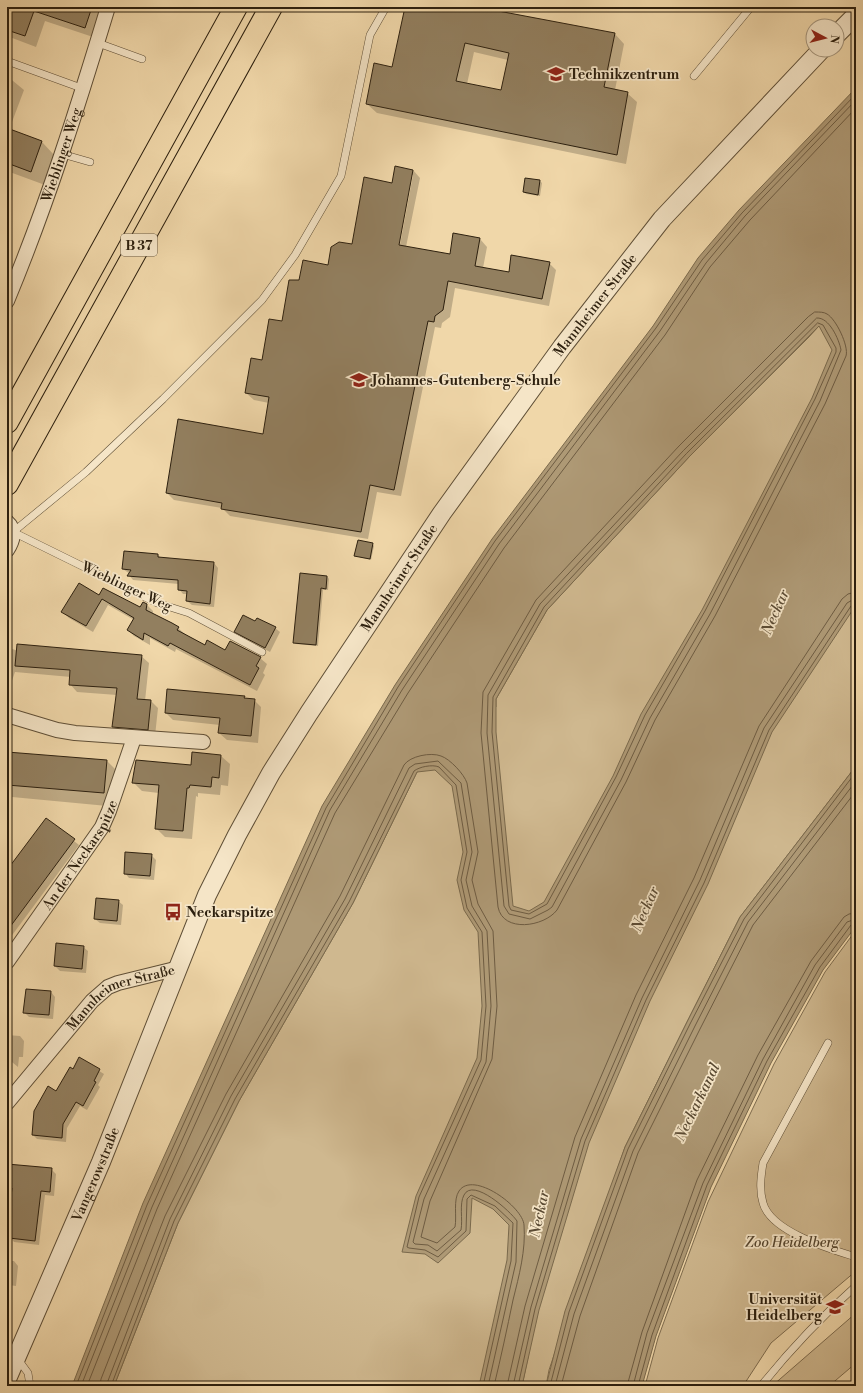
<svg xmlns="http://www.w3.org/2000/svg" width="863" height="1393" font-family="'Libre Bodoni',serif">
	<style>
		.green { fill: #cfb88f; stroke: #7e6c4f }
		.water { fill: #ae9975; stroke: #7a694c; fill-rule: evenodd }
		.shadow { fill: #0003; fill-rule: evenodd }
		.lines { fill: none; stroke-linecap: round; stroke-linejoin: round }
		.shore { stroke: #6e5c42; stroke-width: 1 }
		.building { fill: #927f5f; stroke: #2d200f; fill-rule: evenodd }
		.service-casing { stroke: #5e4e36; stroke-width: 8 }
		.minor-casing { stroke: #5e4e36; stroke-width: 16 }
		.tertiary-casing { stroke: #5e4e36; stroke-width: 20 }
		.trunk-casing { stroke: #2d200f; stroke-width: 24 }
		.service { stroke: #f5e5c7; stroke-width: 7 }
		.minor { stroke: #f5e5c7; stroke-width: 14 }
		.tertiary { stroke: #f5e5c7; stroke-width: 18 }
		.trunk { stroke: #f0d7a9; stroke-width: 22 }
		.labels { text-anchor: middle; stroke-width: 3.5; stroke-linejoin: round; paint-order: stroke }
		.shield { fill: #f5e5c7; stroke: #695b46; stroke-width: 1 }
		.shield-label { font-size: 13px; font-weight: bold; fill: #2d200f }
		.poi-label { font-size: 14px; font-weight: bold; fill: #2d200f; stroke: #f5e5c7; text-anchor: start }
		.street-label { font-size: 14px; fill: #2d200f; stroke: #f5e5c7 }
		.park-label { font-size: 14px; font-style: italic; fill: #56462f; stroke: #f5e5c7 }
		.water-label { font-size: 15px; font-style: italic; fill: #5a4a33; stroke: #f5e5c7 }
	</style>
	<rect width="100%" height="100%" fill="#f0d7a9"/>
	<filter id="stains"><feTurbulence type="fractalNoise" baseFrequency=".005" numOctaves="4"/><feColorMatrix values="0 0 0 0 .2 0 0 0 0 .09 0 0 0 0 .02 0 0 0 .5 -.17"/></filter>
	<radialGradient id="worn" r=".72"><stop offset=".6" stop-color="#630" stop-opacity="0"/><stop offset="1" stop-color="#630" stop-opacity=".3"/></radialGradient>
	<g class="green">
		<path d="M 856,285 L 856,766 L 740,917 L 687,1022 L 625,1147 L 549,1370 L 546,1386 L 522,1386 L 528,1357 L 520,1386 L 114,1386 L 178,1223 L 239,1101 L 353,903 L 417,772 L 496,707 L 496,699 L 547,610 L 689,457 L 809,337 Z"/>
		<path d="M 856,930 L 856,1271 L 771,1343 L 743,1386 L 645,1386 L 658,1338 L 708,1202 L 774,1064 L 825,972 Z"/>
		<path d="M 856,1313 L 856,1363 L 829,1386 L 772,1386 Z"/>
	</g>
	<g class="water">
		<path d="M 856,88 L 856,605 L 772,732 L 708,884 L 650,1001 L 589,1143 L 539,1310 L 522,1386 L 479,1386 L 507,1260 L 509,1225 L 493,1209 L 472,1198 L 470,1233 L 438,1263 L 425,1254 L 402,1252 L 416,1196 L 477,1058 L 482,1006 L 478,932 L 464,910 L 457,880 L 463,852 L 452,786 L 435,770 L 417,772 L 353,903 L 239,1101 L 178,1223 L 114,1386 L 72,1386 L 143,1203 L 322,806 L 395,685 L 492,539 L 653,326 L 698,258 L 739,210 ZM 819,326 L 832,350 L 812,398 L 702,610 L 641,714 L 613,776 L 544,902 L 529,911 L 513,906 L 496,732 L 496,699 L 547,610 L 689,457 Z"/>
		<path d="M 856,766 L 856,926 L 823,970 L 771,1063 L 711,1187 L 656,1336 L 642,1386 L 546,1386 L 565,1311 L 625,1147 L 687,1022 L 740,917 Z"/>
	</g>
	<g class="shadow">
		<path d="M 7,7 L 106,7 L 96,38 L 45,21 L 36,47 L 7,36 Z"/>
		<path d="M 406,7 L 484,7 L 484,9 L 615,34 L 624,44 L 615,90 L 627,93 L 637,102 L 626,164 L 377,113 L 367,104 L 393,68 ZM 474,52 L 508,60 L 502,91 L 467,84 Z"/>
		<path d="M 7,76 L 24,90 L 9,130 L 42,142 L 55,156 L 45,185 L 7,171 Z"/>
		<path d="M 413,170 L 420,178 L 406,247 L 450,255 L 480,239 L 487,247 L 483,268 L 510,273 L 549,263 L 556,270 L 549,306 L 455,288 L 450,317 L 442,323 L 441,328 L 435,327 L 401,496 L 377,492 L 368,539 L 230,516 L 222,508 L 174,500 L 167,493 L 264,435 L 269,403 L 254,400 L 246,393 L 283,322 L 300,282 L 329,266 L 352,246 L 393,184 ZM 411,175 L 413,175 L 399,250 L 397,249 Z"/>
		<path d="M 540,181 L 542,183 L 540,196 L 526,194 L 524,192 Z"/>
		<path d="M 372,543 L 374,546 L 371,560 L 355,556 Z"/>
		<path d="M 158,555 L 161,558 L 214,563 L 218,568 L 214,607 L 192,605 L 187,601 L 188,594 L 183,594 L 179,589 L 179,584 L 133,580 L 129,575 L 130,574 L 123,569 Z"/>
		<path d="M 301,574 L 327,576 L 329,579 L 328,590 L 323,590 L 318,646 L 296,644 L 294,642 Z"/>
		<path d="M 99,596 L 141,608 L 147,605 L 153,611 L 153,614 L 178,628 L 185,634 L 205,646 L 260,658 L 267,664 L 263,673 L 265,675 L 257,691 L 176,649 L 175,652 L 150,638 L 150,645 L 134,636 L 128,630 L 134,620 L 108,605 L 93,632 L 69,618 L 63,612 Z"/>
		<path d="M 275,628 L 280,632 L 270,652 L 240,636 L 236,631 Z"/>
		<path d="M 7,647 L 18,651 L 141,656 L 149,663 L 145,701 L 151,701 L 158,708 L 155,736 L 121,734 L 114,727 L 117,695 L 77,692 L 70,684 L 71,677 L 15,672 L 7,695 Z"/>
		<path d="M 244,697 L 247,700 L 254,700 L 261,707 L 258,743 L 227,740 L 219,733 L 220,725 L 173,720 L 166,713 Z"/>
		<path d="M 7,753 L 107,761 L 121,775 L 118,807 L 12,797 L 7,793 Z"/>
		<path d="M 193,753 L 221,756 L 230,764 L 228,786 L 221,785 L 220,795 L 198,793 L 198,797 L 196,796 L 192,839 L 165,837 L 156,828 L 159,793 L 142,791 L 133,782 L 192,766 Z"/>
		<path d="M 46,819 L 79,845 L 7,942 L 7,873 Z"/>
		<path d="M 151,855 L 156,860 L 154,880 L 129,878 L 125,873 Z"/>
		<path d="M 118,901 L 123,905 L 121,925 L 100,923 L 95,919 Z"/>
		<path d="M 83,947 L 88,951 L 86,973 L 60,971 L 55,966 Z"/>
		<path d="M 51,992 L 55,997 L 53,1019 L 29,1017 L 24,1012 Z"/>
		<path d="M 7,1035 L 20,1036 L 24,1041 L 23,1057 L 19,1057 L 18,1067 L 7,1058 Z"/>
		<path d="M 80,1059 L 104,1074 L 98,1085 L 100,1087 L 87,1110 L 80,1106 L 67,1128 L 66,1142 L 37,1139 L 33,1135 L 56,1092 Z"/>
		<path d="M 7,1165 L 51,1169 L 56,1174 L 54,1196 L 45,1195 L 39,1245 L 14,1242 L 10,1237 L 12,1225 L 9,1223 L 13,1192 L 7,1191 Z"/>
		<path d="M 7,1261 L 14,1261 L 18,1266 L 16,1286 L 9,1285 L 7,1299 Z"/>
	</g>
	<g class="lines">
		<g class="shore">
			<path d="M 815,312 C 820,312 824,312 827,314 C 836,319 849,346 846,356 L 825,404 L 715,616 L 655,720 L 626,782 L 557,910 C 544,927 503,933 498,907 L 481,733 L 483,692 L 536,600 L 679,446 L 808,317 Z"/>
			<path d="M 817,318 C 829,317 839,339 841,350 L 820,401 L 710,614 L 650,718 L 621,780 L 552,907 L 548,910 L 530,919 L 509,914 L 504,906 L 487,733 L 488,695 L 540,604 L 683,451 Z"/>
			<path d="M 818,323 L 823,325 L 836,348 L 836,352 L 815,399 L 705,611 L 645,715 L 616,777 L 547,904 L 529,914 L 511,910 L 509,906 L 492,732 L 493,697 L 544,607 L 686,454 Z"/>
			<path d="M 76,1386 L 147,1205 L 326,808 L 398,687 L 495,541 L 656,328 L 702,260 L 742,213 L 856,94"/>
			<path d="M 81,1386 L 152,1207 L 330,810 L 402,690 L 499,544 L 660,331 L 706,263 L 745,216 L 856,100"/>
			<path d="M 87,1386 L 157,1209 L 335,813 L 408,693 L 504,548 L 665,335 L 710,267 L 750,220 L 856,108"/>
			<path d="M 100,1386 L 101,1379 L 165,1216 L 226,1094 L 340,896 L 404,765 C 410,756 431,752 441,756 C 450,759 464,774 467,783 L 478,852 L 472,880 L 478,904 L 493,931 L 497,1006 L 492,1059 L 430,1201 L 421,1237 L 437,1243 L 455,1227 C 457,1216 453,1200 459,1191 C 473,1170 523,1207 524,1225 C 526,1250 519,1276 513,1300 C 507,1329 501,1357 494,1386"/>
			<path d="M 106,1386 L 170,1219 L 231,1096 L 345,899 L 409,768 L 415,764 L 438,761 L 461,783 L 472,852 L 466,880 L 472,906 L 487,931 L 491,1006 L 486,1062 L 424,1199 L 413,1242 L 415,1244 L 428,1245 L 437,1251 L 461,1230 C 463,1219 459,1204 464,1195 C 473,1177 511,1212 517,1221 L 516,1262 L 488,1386"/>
			<path d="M 111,1386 L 174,1221 L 235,1099 L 349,902 L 414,771 C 419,767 432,764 439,767 L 456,785 L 467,852 L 461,880 L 467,908 L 482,932 L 486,1006 L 481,1060 L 419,1197 L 407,1247 L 409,1248 L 425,1250 L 438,1257 L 466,1231 L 467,1199 L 471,1195 L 495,1206 L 513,1223 L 511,1261 L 483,1386"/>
			<path d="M 507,1386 L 525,1306 L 575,1137 L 636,995 L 694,878 L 759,726 L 842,599 L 848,594 L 856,592"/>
			<path d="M 513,1386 L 531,1307 L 581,1139 L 642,998 L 700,880 L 764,728 L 847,603 L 856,598"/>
			<path d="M 518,1386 L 535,1309 L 585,1141 L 646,1000 L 704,883 L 769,730 L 851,606 L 856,603"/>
			<path d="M 550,1386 L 569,1312 L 628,1149 L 690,1024 L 744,919 L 856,772"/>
			<path d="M 555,1386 L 574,1314 L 633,1151 L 695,1026 L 748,922 L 856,781"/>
			<path d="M 561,1386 L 580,1316 L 638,1153 L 700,1029 L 753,925 L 856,791"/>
			<path d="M 627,1386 L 642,1332 L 697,1180 L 758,1055 L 811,961 L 844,917 L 849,914 L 856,913"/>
			<path d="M 633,1386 L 647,1333 L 703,1183 L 763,1059 L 815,965 L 847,922 L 856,919"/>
			<path d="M 638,1386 L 652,1335 L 707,1185 L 767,1061 L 820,967 L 851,925 L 856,924"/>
		</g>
	</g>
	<g class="building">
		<path d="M 7,7 L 92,7 L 85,28 L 34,11 L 25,36 L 7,30 Z"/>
		<path d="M 405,7 L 477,7 L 615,33 L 604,87 L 628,92 L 617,155 L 366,104 L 374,63 L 392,67 ZM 465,43 L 509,53 L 501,90 L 456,81 Z"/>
		<path d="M 7,128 L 42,141 L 31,172 L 7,163 Z"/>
		<path d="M 395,166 L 413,170 L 399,245 L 450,254 L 453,233 L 480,238 L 475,266 L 509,272 L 511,255 L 550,262 L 542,299 L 448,281 L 443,310 L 435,316 L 434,322 L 428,321 L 394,490 L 370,485 L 361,532 L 221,509 L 222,503 L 166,493 L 178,419 L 263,434 L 269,397 L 245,393 L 251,358 L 262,360 L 269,319 L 282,321 L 289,280 L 299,280 L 303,260 L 328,265 L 331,247 L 339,242 L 352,244 L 364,177 L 392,183 Z"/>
		<path d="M 525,178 L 540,180 L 538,195 L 523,192 Z"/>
		<path d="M 358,540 L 373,543 L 370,559 L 354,556 Z"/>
		<path d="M 124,551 L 158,554 L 158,557 L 214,562 L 210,604 L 186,601 L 187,591 L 178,590 L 178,580 L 127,576 L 131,570 L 122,569 Z"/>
		<path d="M 300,573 L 327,576 L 326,589 L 321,588 L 316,645 L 293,643 Z"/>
		<path d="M 79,583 L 99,595 L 103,588 L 140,607 L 143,602 L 147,604 L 146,610 L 172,623 L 179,627 L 177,630 L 205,645 L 207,640 L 225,650 L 230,641 L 261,657 L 256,666 L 259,668 L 250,685 L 170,643 L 168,646 L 144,633 L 143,640 L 127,630 L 134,618 L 102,599 L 86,626 L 61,612 Z"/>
		<path d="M 243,615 L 255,621 L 257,618 L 276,627 L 265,648 L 234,632 Z"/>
		<path d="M 17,644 L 142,655 L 137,699 L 151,700 L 148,730 L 112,727 L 117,688 L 69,685 L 70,670 L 15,666 Z"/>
		<path d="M 167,689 L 245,696 L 244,698 L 255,699 L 251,736 L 218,733 L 220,718 L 165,713 Z"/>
		<path d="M 7,752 L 107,760 L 104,793 L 7,785 Z"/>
		<path d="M 192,752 L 221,755 L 219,778 L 212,777 L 211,787 L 190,785 L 189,788 L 187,788 L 183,831 L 155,829 L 159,785 L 132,783 L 136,760 L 191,765 Z"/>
		<path d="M 46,818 L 75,839 L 7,931 L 7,870 Z"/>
		<path d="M 125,852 L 152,854 L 150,876 L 124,874 Z"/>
		<path d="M 96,898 L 119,900 L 117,921 L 94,919 Z"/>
		<path d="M 56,943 L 84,946 L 82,969 L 54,966 Z"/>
		<path d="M 26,989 L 51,991 L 49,1015 L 23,1013 Z"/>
		<path d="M 79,1057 L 100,1069 L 94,1081 L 96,1082 L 83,1106 L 76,1102 L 63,1124 L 62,1138 L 32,1135 L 34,1111 L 48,1086 L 56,1091 L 70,1067 L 73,1069 Z"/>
		<path d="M 7,1164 L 52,1168 L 50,1192 L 41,1191 L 35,1241 L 9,1238 L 11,1224 L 8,1223 L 12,1188 L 7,1188 Z"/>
	</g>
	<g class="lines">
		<g class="service-casing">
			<g id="service">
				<path d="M 98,43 L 142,59"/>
				<path d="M 7,61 L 84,89"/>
				<path d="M 694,76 L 751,7"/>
				<path d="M 62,154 L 90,162"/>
				<path d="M 262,652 L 189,613 L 157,603 L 13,532 L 86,472 L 163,399 L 262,300 L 295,255 L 341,176 L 370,35 L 386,7"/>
				<path d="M 828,1043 L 763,1163 C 761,1176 759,1190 763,1203 C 771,1232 830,1249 856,1257"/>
				<path d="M 17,1358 L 28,1373 L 30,1386"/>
				<path d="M 761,1386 C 790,1350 821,1317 856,1286"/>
			</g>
		</g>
		<g class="minor-casing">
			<g id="minor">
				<path id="s1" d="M 7,301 C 47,205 78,106 108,7"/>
				<path d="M 7,522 C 16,530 13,541 7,550"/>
				<path d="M 7,715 L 57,730 L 75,733 L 203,742"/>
				<path id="s2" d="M 7,962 L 102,827 L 109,811 L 134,738"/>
				<path id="s3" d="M 7,1103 L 92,1001 L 108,987 L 118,983 L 179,968"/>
			</g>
		</g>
		<g class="tertiary-casing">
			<g id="tertiary">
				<path d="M 837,34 L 856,15"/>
				<path id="s4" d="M 7,1379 L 101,1162 L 207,895 L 237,835 L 271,773 L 309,713 L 442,513 L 562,347 L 662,219 L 821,50"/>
			</g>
		</g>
		<g class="trunk-casing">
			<g id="trunk">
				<path d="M 7,422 L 236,7"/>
				<path d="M 7,484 L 271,7"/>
			</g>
		</g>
		<use href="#service" class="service"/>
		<use href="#minor" class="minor"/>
		<use href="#tertiary" class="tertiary"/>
		<use href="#trunk" class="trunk"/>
	</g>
	<defs>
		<g id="school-bare" transform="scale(1.38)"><path d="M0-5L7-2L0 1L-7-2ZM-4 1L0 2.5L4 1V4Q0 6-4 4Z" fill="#8f2418" stroke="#f5e5c7" stroke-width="2.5" paint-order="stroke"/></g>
		<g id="bus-bare" transform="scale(1.38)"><path d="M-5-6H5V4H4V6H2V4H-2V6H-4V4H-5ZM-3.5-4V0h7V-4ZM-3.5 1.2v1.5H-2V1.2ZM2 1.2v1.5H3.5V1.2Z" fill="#8f2418" stroke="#f5e5c7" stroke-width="2.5" paint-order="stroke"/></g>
		<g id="university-bare" transform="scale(1.38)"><path d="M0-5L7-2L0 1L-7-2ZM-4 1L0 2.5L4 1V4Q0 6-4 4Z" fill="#8f2418" stroke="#f5e5c7" stroke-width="2.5" paint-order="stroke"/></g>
	</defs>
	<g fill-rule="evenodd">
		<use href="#school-bare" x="556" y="74"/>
		<use href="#school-bare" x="359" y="380"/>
		<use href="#bus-bare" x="173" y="912"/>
		<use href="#university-bare" x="835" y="1307"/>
	</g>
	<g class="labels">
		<rect class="shield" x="121" y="234" width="36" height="22" rx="3"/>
		<g class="shield-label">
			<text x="139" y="250">B 37</text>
		</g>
		<g class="poi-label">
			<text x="569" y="79">Technikzentrum</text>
			<text x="372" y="385">Johannes-Gutenberg-Schule</text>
			<text x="186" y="917">Neckarspitze</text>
			<text x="822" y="1304" text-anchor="end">Universität<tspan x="822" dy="16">Heidelberg</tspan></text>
		</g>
		<g class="street-label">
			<text dy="5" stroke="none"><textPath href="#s1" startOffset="156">Wieblinger Weg</textPath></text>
			<text dy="5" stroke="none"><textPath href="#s4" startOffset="1231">Mannheimer Straße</textPath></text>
			<text dy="5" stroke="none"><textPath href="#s4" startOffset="895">Mannheimer Straße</textPath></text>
			<text transform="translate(127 586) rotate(25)" y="5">Wieblinger Weg</text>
			<text dy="5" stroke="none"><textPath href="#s2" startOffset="130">An der Neckarspitze</textPath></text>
			<text dy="5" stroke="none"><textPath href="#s3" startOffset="160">Mannheimer Straße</textPath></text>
			<text dy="5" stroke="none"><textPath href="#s4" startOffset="223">Vangerowstraße</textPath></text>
		</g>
		<g class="park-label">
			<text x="792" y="1247">Zoo Heidelberg</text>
		</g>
		<g class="water-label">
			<text transform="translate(775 612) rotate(-66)" y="5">Neckar</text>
			<text transform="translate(645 909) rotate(-66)" y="5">Neckar</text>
			<text transform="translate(697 1102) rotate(-64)" y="5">Neckarkanal</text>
			<text transform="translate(539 1214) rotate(-78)" y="5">Neckar</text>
		</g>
	</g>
	<rect width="863" height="1393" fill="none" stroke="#f0d7a9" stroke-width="24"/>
	<rect x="8" y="8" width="847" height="1377" fill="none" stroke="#2d200f" stroke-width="2"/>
	<rect x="12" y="12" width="839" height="1369" fill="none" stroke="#2d200f"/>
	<g transform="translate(825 38) rotate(97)"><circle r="19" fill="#f5e5c7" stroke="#a5967d"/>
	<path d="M0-3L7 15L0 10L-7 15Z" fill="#8f2418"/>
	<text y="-6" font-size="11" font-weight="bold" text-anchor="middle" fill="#2d200f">N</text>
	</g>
	<rect width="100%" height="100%" filter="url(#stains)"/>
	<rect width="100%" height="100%" fill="url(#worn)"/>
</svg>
